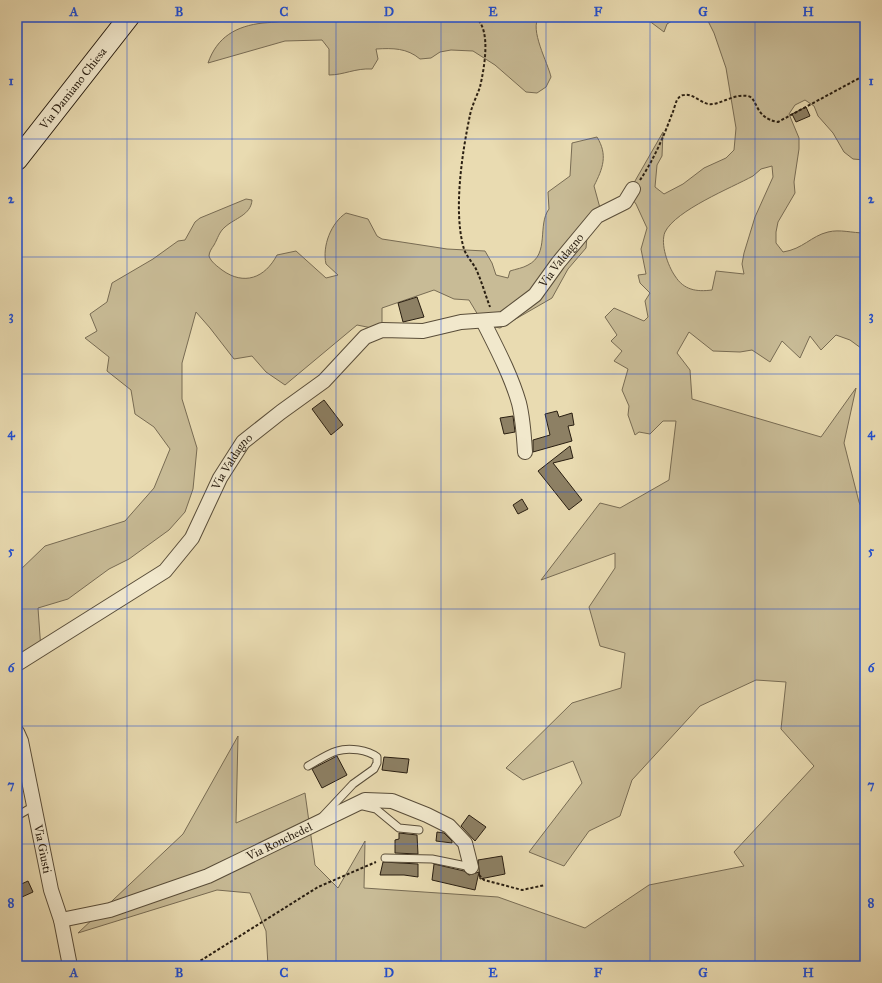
<svg xmlns="http://www.w3.org/2000/svg" width="882" height="983" font-family="'IM FELL Great Primer',serif">
	<style>
		.green { fill: #c8bb96; stroke: #786c54; fill-rule: evenodd }
		.building { fill: #8d8064; stroke: #291e11 }
		.lines { fill: none; stroke-linecap: round; stroke-linejoin: round }
		.lane-casing { stroke: #594d39; stroke-width: 9 }
		.street-casing { stroke: #594d39; stroke-width: 16 }
		.secondary-casing { stroke: #291e11; stroke-width: 22 }
		.path { stroke: #291e11; stroke-width: 2; stroke-dasharray: 3 2; stroke-linecap: butt }
		.lane { stroke: #f1e8cc; stroke-width: 7 }
		.street { stroke: #f1e8cc; stroke-width: 14 }
		.secondary { stroke: #f1e8cc; stroke-width: 20 }
		.grid { fill: none; stroke: #1d4ed8; stroke-width: 1; stroke-opacity: 0.55 }
		.labels { text-anchor: middle; stroke-width: 4; stroke-linejoin: round; paint-order: stroke }
		.street-label { font-size: 12px; fill: #291e11; stroke: #f1e8cc }
		.neatline { fill: none; stroke: #1d4ed8; stroke-width: 1.5 }
		.grid-label { font-size: 13px; text-anchor: middle; font-weight: bold; fill: #1d4ed8 }
	</style>
	<rect width="100%" height="100%" fill="#e9dbb1"/>
	<filter id="stains"><feTurbulence type="fractalNoise" baseFrequency=".005" numOctaves="4"/><feColorMatrix values="0 0 0 0 .2 0 0 0 0 .09 0 0 0 0 .02 0 0 0 .5 -.17"/></filter>
	<radialGradient id="worn" r=".72"><stop offset=".6" stop-color="#630" stop-opacity="0"/><stop offset="1" stop-color="#630" stop-opacity=".3"/></radialGradient>
	<g class="green">
		<path d="M 297,17 L 539,17 C 529,29 548,63 551,77 L 546,87 L 537,93 L 526,92 L 495,65 L 473,51 L 451,50 L 440,52 L 431,58 L 420,59 C 407,48 393,48 376,49 L 378,59 L 372,69 C 355,68 344,75 329,75 L 329,49 L 322,40 L 285,41 L 208,63 C 217,37 236,26 263,23 C 274,22 287,22 297,17 Z"/>
		<path d="M 644,17 L 678,17 L 667,24 L 664,32 Z"/>
		<path d="M 706,17 L 865,17 L 865,160 L 853,159 L 844,152 L 833,133 L 818,116 L 814,106 L 805,100 L 795,105 L 789,114 L 799,138 L 799,149 L 794,182 L 795,193 L 778,222 L 776,232 L 776,243 L 783,252 C 803,249 811,236 828,232 C 840,229 852,233 865,233 L 865,351 L 850,340 L 836,335 L 821,350 L 810,336 L 800,358 L 782,341 L 770,362 L 752,350 L 740,352 L 713,351 L 689,332 L 677,353 L 690,370 L 692,399 L 821,437 L 856,388 L 844,443 L 859,502 L 865,516 L 865,966 L 268,966 L 266,931 L 250,893 L 217,890 L 78,933 L 183,834 L 238,736 L 236,823 L 305,793 L 315,865 L 338,888 L 365,841 L 364,888 L 498,897 L 585,928 L 649,885 L 744,866 L 734,852 L 814,766 L 781,729 L 786,682 L 756,680 L 700,706 L 632,780 L 620,816 L 589,831 L 564,866 L 529,852 L 582,783 L 573,761 L 523,780 L 506,768 L 572,703 L 621,688 L 625,653 L 600,646 L 589,607 L 615,568 L 615,553 L 541,580 L 600,503 L 620,508 L 669,480 L 676,421 L 663,421 L 650,434 L 639,432 L 635,435 L 628,415 L 629,406 L 622,390 L 628,369 L 614,361 L 622,351 L 611,341 L 617,335 L 605,317 L 614,308 L 644,321 L 648,317 L 645,301 L 650,293 L 640,283 L 638,275 L 646,274 L 641,249 L 647,228 L 636,204 L 626,191 L 635,181 L 663,132 L 662,156 L 657,165 L 655,187 L 664,194 L 683,184 L 704,168 L 726,158 L 734,150 L 736,128 L 726,68 L 714,33 ZM 772,166 L 773,177 L 755,217 L 744,253 L 742,264 L 744,274 L 716,271 L 712,290 C 696,292 684,290 675,276 C 668,266 660,244 665,232 C 676,210 731,188 753,176 L 761,169 Z"/>
		<path d="M 597,137 C 608,155 603,168 594,186 L 600,208 L 588,226 L 586,248 L 568,269 L 552,298 L 500,328 L 484,325 L 469,300 L 454,299 L 434,290 L 382,308 L 382,330 L 357,325 L 285,385 L 266,372 L 252,356 L 234,359 L 210,328 L 196,312 L 182,363 L 182,399 L 197,448 L 193,489 L 185,512 L 169,530 L 129,559 L 109,569 L 68,599 L 38,608 L 41,650 L 17,654 L 17,573 L 45,546 L 125,521 L 154,488 L 170,449 L 154,427 L 135,414 L 131,390 L 107,371 L 109,357 L 85,338 L 97,331 L 90,314 L 107,302 L 112,283 L 153,259 L 178,241 L 185,240 L 195,222 L 200,218 L 246,199 L 252,200 C 251,215 235,218 225,227 C 219,232 218,238 214,245 C 212,248 209,252 209,256 C 211,262 217,266 222,270 C 244,286 265,278 277,255 L 296,251 L 326,278 L 338,275 L 326,264 C 322,246 331,223 346,213 L 368,219 L 377,236 L 382,239 L 447,249 L 485,251 L 492,263 L 496,275 L 508,278 L 510,271 C 516,269 523,268 528,265 C 550,254 537,225 549,209 L 548,192 L 570,176 L 572,143 Z"/>
	</g>
	<g class="building">
		<path d="M 806,107 L 810,116 L 796,122 L 792,114 Z"/>
		<path d="M 417,297 L 424,317 L 403,322 L 398,303 Z"/>
		<path d="M 324,400 L 343,425 L 331,435 L 312,409 Z"/>
		<path d="M 557,411 L 559,417 L 572,413 L 574,425 L 568,426 L 572,441 L 533,452 L 533,440 L 550,435 L 545,414 Z"/>
		<path d="M 513,416 L 515,432 L 504,434 L 500,418 Z"/>
		<path d="M 570,446 L 573,458 L 553,463 L 582,500 L 569,510 L 538,471 Z"/>
		<path d="M 522,499 L 528,509 L 518,514 L 513,505 Z"/>
		<path d="M 337,756 L 347,775 L 322,788 L 312,769 Z"/>
		<path d="M 384,757 L 409,759 L 407,773 L 382,770 Z"/>
		<path d="M 469,815 L 486,827 L 475,841 L 461,826 Z"/>
		<path d="M 437,832 L 444,833 L 452,841 L 452,843 L 436,841 Z"/>
		<path d="M 399,833 L 417,835 L 418,854 L 395,853 L 395,840 L 399,839 Z"/>
		<path d="M 502,856 L 505,874 L 480,879 L 478,860 Z"/>
		<path d="M 383,862 L 418,864 L 418,877 L 404,875 L 380,875 Z"/>
		<path d="M 434,864 L 464,871 L 469,875 L 479,872 L 475,890 L 432,880 Z"/>
		<path d="M 28,881 L 33,892 L 22,897 L 17,886 Z"/>
	</g>
	<g class="lines">
		<g class="lane-casing">
			<g id="lane">
				<path d="M 308,766 C 317,761 327,754 337,751 C 349,747 368,750 377,757 L 377,763 L 374,769 L 353,784 L 323,816"/>
				<path d="M 359,805 L 376,809 L 399,828 L 419,830"/>
				<path d="M 17,816 L 34,806"/>
				<path d="M 385,858 L 432,859 L 471,867"/>
			</g>
		</g>
		<g class="street-casing">
			<g id="street">
				<path d="M 483,321 C 496,347 511,375 519,403 C 523,419 524,436 525,452"/>
				<path id="s1" d="M 17,664 L 165,571 L 192,538 L 220,478 L 243,442 L 281,412 L 324,381 L 365,337 L 382,330 L 423,331 L 461,322 L 503,319 L 535,295 L 558,263 L 597,216 L 625,202 L 633,189"/>
				<path id="s2" d="M 17,732 L 21,741 L 51,890 L 61,920 L 70,966"/>
				<path id="s3" d="M 61,920 L 110,910 L 208,876 L 365,800 L 392,801 L 427,815 L 449,826 L 465,843 L 471,867"/>
			</g>
		</g>
		<g class="secondary-casing">
			<g id="secondary">
				<path id="s4" d="M 17,160 L 129,17"/>
			</g>
		</g>
		<g class="path">
			<path d="M 475,17 C 492,29 484,69 480,87 C 477,96 472,105 470,115 C 462,153 453,212 464,249 C 466,255 471,261 475,267 C 481,279 485,294 490,307"/>
			<path d="M 640,180 C 653,161 664,136 672,114 C 674,110 675,104 677,100 C 679,97 681,95 684,95 C 695,93 702,106 713,104 C 725,102 734,94 748,96 C 758,98 754,118 778,122 L 865,75"/>
			<path d="M 479,875 L 484,880 L 522,890 L 545,885"/>
			<path d="M 192,966 L 318,887 L 376,862"/>
		</g>
		<use href="#lane" class="lane"/>
		<use href="#street" class="street"/>
		<use href="#secondary" class="secondary"/>
	</g>
	<path class="grid" d="M 127,17 L 127,966M 232,17 L 232,966M 336,17 L 336,966M 441,17 L 441,966M 546,17 L 546,966M 650,17 L 650,966M 755,17 L 755,966M 17,139 L 865,139M 17,257 L 865,257M 17,374 L 865,374M 17,492 L 865,492M 17,609 L 865,609M 17,726 L 865,726M 17,844 L 865,844"/>
	<g class="labels">
		<g class="street-label">
			<text dy="4" stroke="none"><textPath href="#s4" startOffset="91">Via Damiano Chiesa</textPath></text>
			<text dy="4" stroke="none"><textPath href="#s1" startOffset="712">Via Valdagno</textPath></text>
			<text dy="4" stroke="none"><textPath href="#s1" startOffset="304">Via Valdagno</textPath></text>
			<text dy="4" stroke="none"><textPath href="#s3" startOffset="233">Via Ronchedel</textPath></text>
			<text dy="4" stroke="none"><textPath href="#s2" startOffset="120">Via Giusti</textPath></text>
		</g>
	</g>
	<rect width="882" height="983" fill="none" stroke="#e9dbb1" stroke-width="44"/>
	<rect x="22" y="22" width="838" height="939" class="neatline"/>
	<g class="grid-label">
		<text x="74" y="16">A</text>
		<text x="179" y="16">B</text>
		<text x="284" y="16">C</text>
		<text x="389" y="16">D</text>
		<text x="493" y="16">E</text>
		<text x="598" y="16">F</text>
		<text x="703" y="16">G</text>
		<text x="808" y="16">H</text>
		<text x="11" y="85">1</text>
		<text x="871" y="85">1</text>
		<text x="11" y="203">2</text>
		<text x="871" y="203">2</text>
		<text x="11" y="320">3</text>
		<text x="871" y="320">3</text>
		<text x="11" y="437">4</text>
		<text x="871" y="437">4</text>
		<text x="11" y="555">5</text>
		<text x="871" y="555">5</text>
		<text x="11" y="672">6</text>
		<text x="871" y="672">6</text>
		<text x="11" y="789">7</text>
		<text x="871" y="789">7</text>
		<text x="11" y="907">8</text>
		<text x="871" y="907">8</text>
		<text x="74" y="977">A</text>
		<text x="179" y="977">B</text>
		<text x="284" y="977">C</text>
		<text x="389" y="977">D</text>
		<text x="493" y="977">E</text>
		<text x="598" y="977">F</text>
		<text x="703" y="977">G</text>
		<text x="808" y="977">H</text>
	</g>
	<rect width="100%" height="100%" filter="url(#stains)"/>
	<rect width="100%" height="100%" fill="url(#worn)"/>
</svg>
